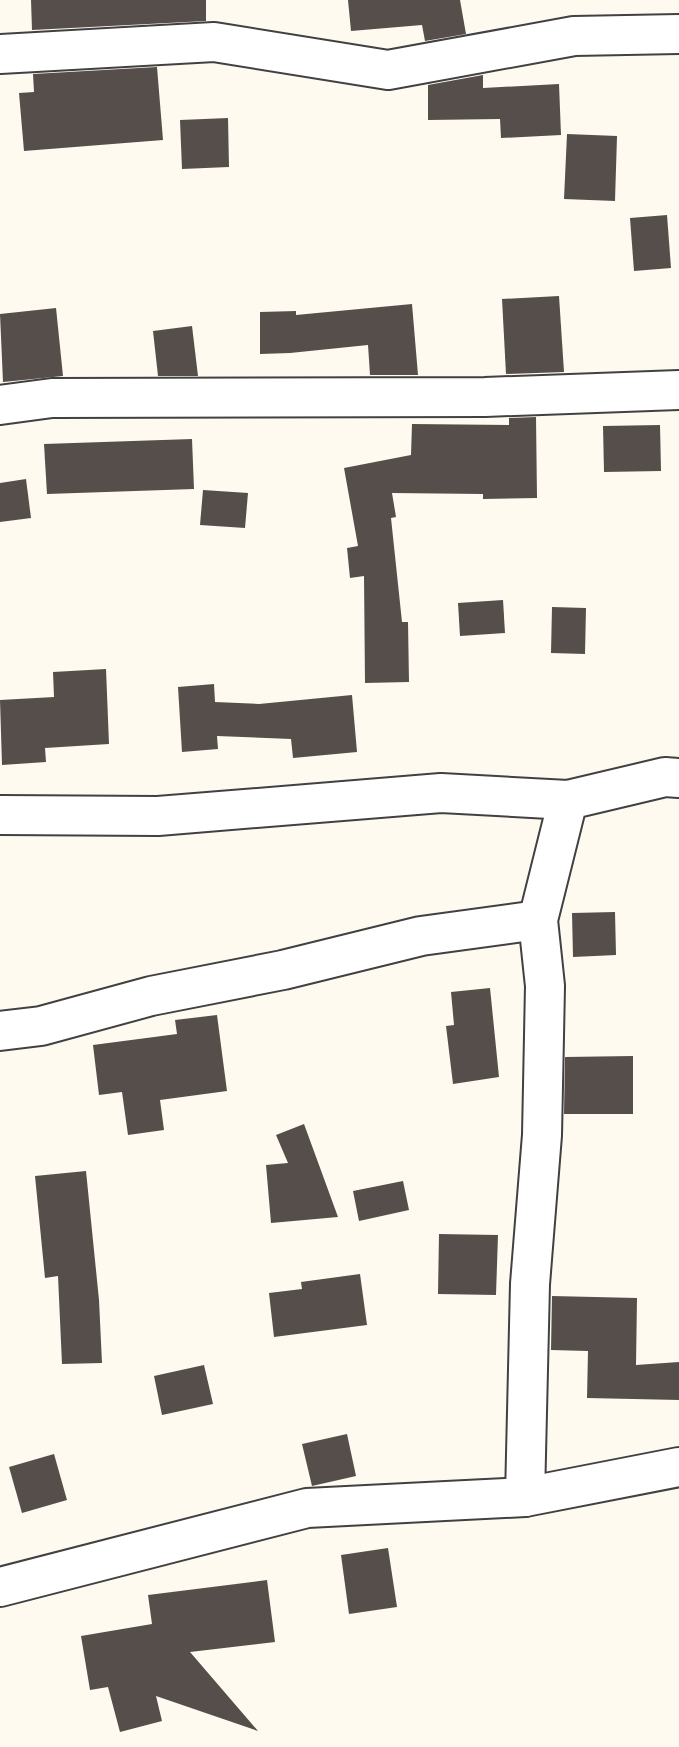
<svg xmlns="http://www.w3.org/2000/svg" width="679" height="1747" font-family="'Noto Serif',serif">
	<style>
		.building { fill: #564e4b }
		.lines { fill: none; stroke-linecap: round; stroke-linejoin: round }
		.street-casing { stroke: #414141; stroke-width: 42 }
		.street { stroke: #fff; stroke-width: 38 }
	</style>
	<rect width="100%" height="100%" fill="#fefaef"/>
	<g class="building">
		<path d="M 31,0 L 206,0 L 206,21 L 32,30 Z"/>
		<path d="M 348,0 L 460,0 L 466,34 L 425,41 L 422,25 L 351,31 Z"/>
		<path d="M 157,67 L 163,140 L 24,151 L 19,93 L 34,92 L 33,74 Z"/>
		<path d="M 483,75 L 483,88 L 559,84 L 561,135 L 501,138 L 500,119 L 428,120 L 428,85 Z"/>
		<path d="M 228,118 L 229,167 L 182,169 L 180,120 Z"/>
		<path d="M 567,134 L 617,136 L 615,201 L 564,199 Z"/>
		<path d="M 667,215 L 671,268 L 634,271 L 630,218 Z"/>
		<path d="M 559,296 L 564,372 L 506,374 L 502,299 Z"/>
		<path d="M 412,304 L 418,375 L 370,375 L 368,345 L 290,353 L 260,354 L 260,312 L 296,311 L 296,315 Z"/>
		<path d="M 56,308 L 63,376 L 3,382 L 0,314 Z"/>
		<path d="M 192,326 L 198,376 L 158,376 L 153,331 Z"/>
		<path d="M 536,417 L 537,498 L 483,499 L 483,494 L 392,493 L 396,517 L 391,518 L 402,622 L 408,622 L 409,682 L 365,683 L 364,576 L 350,578 L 347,548 L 358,546 L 344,468 L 411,455 L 412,424 L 509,425 L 509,418 Z"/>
		<path d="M 660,425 L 661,471 L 604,472 L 603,426 Z"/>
		<path d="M 192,439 L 194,489 L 47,494 L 44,444 Z"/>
		<path d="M 26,479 L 31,518 L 0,522 L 0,483 Z"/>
		<path d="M 203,490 L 248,493 L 245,528 L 200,525 Z"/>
		<path d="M 503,600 L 505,633 L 460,636 L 458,603 Z"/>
		<path d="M 552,607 L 586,608 L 585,654 L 551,653 Z"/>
		<path d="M 106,669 L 109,744 L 45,748 L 46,762 L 2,765 L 0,700 L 54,697 L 53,672 Z"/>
		<path d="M 214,684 L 215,702 L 259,704 L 352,695 L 357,752 L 293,758 L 291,739 L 217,736 L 218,749 L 182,752 L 178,687 Z"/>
		<path d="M 615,912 L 616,955 L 573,957 L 572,913 Z"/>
		<path d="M 490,988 L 499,1077 L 453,1084 L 446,1026 L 454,1025 L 451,992 Z"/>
		<path d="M 217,1015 L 227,1091 L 160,1100 L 164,1130 L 128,1135 L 122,1092 L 99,1095 L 93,1045 L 177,1034 L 175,1020 Z"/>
		<path d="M 633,1056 L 633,1114 L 564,1114 L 565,1057 Z"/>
		<path d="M 304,1124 L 338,1217 L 271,1223 L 266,1165 L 288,1163 L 276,1135 Z"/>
		<path d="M 86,1171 L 99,1300 L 102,1363 L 62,1364 L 58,1276 L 45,1278 L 35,1176 Z"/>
		<path d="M 403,1181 L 409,1210 L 359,1221 L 353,1191 Z"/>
		<path d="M 439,1234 L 498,1235 L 496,1295 L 438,1294 Z"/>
		<path d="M 360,1274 L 367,1325 L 274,1337 L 269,1293 L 302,1289 L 301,1282 Z"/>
		<path d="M 552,1296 L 637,1298 L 636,1365 L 679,1362 L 679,1400 L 587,1398 L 588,1351 L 551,1350 Z"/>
		<path d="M 204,1365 L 213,1404 L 162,1415 L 154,1376 Z"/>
		<path d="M 347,1434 L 356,1476 L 312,1486 L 302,1444 Z"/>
		<path d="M 54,1454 L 67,1500 L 22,1513 L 9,1467 Z"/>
		<path d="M 388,1548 L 397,1607 L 349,1614 L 341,1555 Z"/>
		<path d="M 267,1580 L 275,1642 L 190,1652 L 258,1731 L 156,1696 L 162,1721 L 120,1732 L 108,1687 L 90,1690 L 81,1636 L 152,1624 L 148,1595 Z"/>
	</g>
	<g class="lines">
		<g class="street-casing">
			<g id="street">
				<path d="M 0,54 L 214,42 L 388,70 L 574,36 L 679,34"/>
				<path d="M 0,405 L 52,398 L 485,397 L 679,390"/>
				<path d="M 0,815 L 158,816 L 441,793 L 568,800"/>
				<path d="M 0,1031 L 41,1026 L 151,996 L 283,970 L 421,936 L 538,920"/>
				<path d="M 525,1497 L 530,1284 L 542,1135 L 545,986 L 538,920 L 568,800 L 665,777 L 679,778"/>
				<path d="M 0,1587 L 307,1508 L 525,1497 L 679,1467"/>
			</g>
		</g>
		<use href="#street" class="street"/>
	</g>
</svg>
